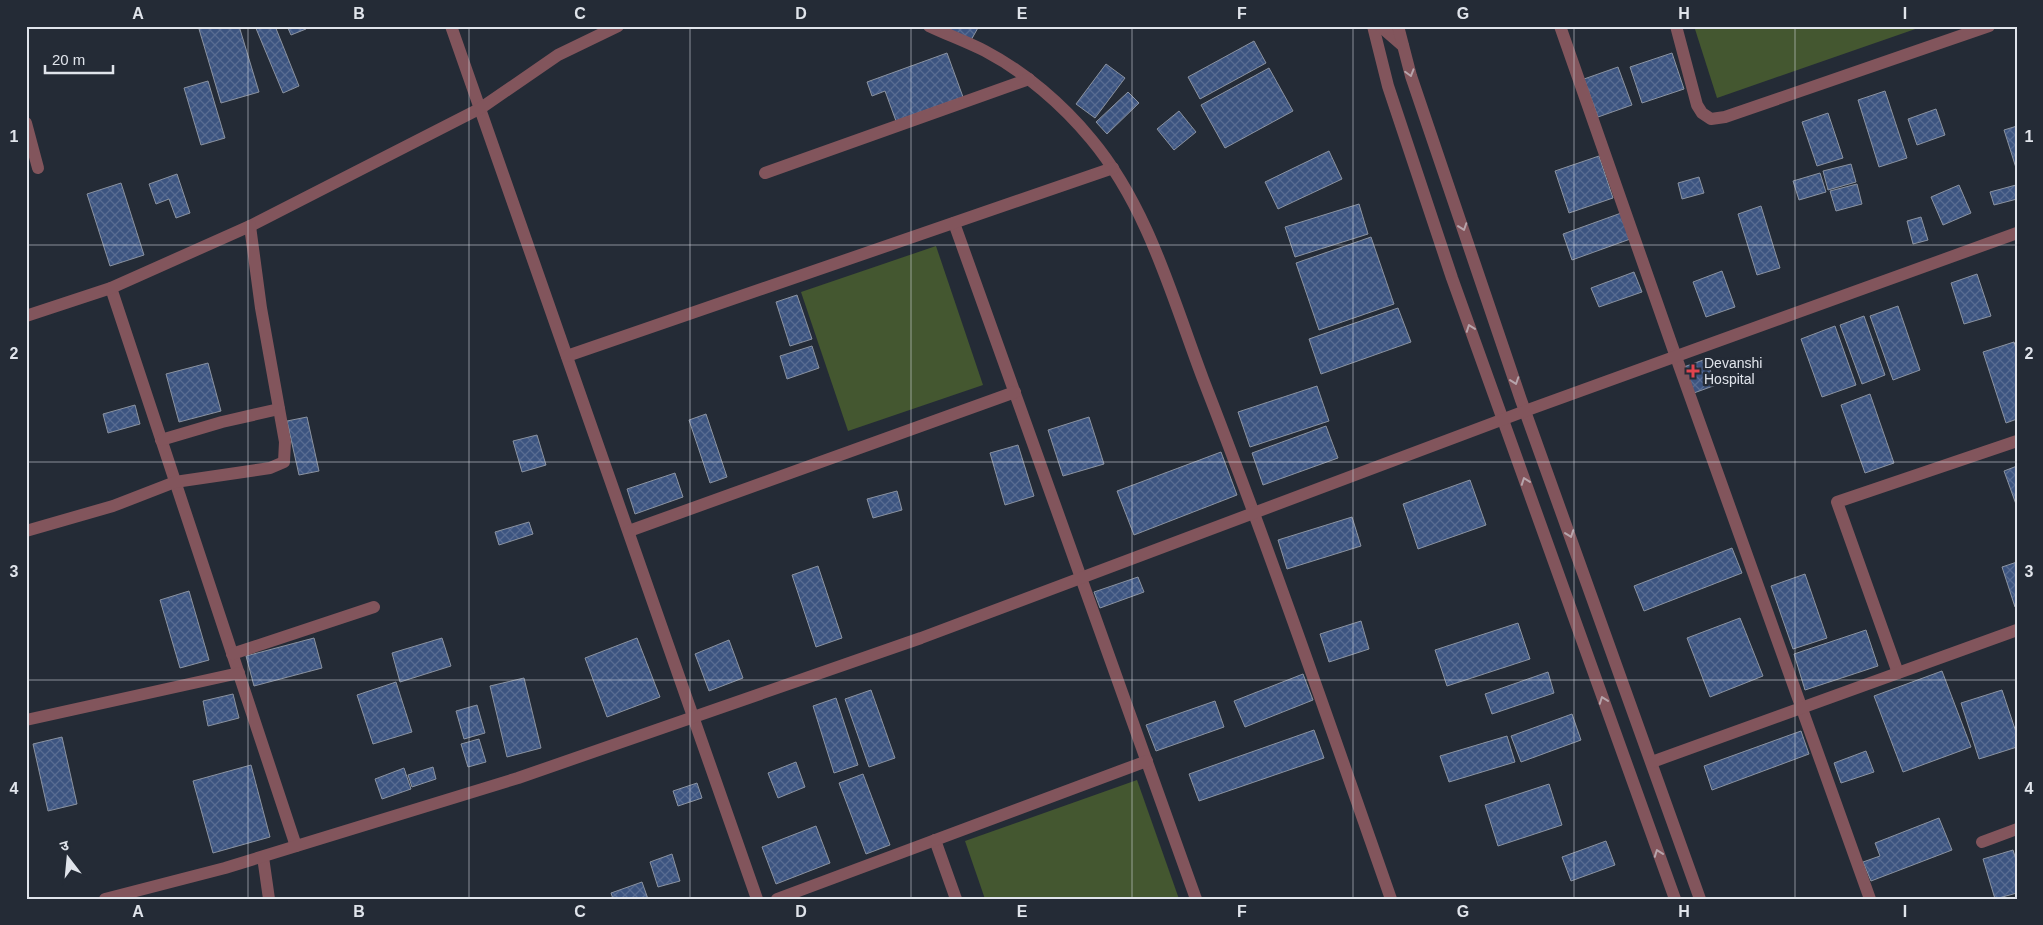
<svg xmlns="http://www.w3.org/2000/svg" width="2043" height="925" font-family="Helvetica,'Noto Sans Devanagari',sans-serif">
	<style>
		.green { fill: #445730 }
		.building { fill: url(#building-cross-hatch); stroke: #8a92a0 }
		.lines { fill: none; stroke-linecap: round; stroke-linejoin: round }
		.minor { stroke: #82555c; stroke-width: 12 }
		.oneway { stroke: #b6a4ab }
		.grid { fill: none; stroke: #e0e4eb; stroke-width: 1; stroke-opacity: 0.55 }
		.health-dot { fill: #e0444e; stroke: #242b36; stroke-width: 2 }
		.labels { text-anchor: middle; stroke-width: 5; stroke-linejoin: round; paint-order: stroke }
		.poi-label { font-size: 14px; fill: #e0e4eb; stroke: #242b36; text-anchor: start }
		.neatline { fill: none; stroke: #e0e4eb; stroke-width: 2 }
		.grid-label { font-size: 16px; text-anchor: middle; font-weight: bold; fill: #e0e4eb }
	</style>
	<defs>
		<pattern id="building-cross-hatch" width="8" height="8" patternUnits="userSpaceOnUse" patternTransform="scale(1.25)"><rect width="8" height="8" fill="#3c5480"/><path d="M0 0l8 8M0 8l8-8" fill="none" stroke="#586c92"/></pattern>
	</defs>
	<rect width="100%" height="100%" fill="#242b36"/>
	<g class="green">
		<path d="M 1694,26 L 1924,26 L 1717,98 Z"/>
		<path d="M 936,246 L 983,385 L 848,431 L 801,292 Z"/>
		<path d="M 1137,780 L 1179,899 L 985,899 L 965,841 Z"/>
	</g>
	<g class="building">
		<path d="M 210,26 L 239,26 L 259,92 L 221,103 L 199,29 Z"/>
		<path d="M 255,26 L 275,26 L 299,86 L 283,93 Z"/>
		<path d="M 287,26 L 305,26 L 306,29 L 291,35 Z"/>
		<path d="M 945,26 L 979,26 L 970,42 L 944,28 Z"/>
		<path d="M 1254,41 L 1266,63 L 1200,99 L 1188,77 Z"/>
		<path d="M 947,53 L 963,97 L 896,121 L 885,91 L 872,96 L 867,82 Z"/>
		<path d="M 1672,53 L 1684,89 L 1642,103 L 1630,67 Z"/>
		<path d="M 1106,64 L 1125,78 L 1095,118 L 1076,104 Z"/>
		<path d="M 1618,67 L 1632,105 L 1598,117 L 1584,79 Z"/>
		<path d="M 1269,68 L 1293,111 L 1225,148 L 1201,105 Z"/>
		<path d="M 208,81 L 225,138 L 201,145 L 184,88 Z"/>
		<path d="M 1885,91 L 1907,158 L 1879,167 L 1858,100 Z"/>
		<path d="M 1128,92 L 1139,103 L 1107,134 L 1096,122 Z"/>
		<path d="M 1936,109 L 1945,135 L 1917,145 L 1908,119 Z"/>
		<path d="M 1179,111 L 1196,132 L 1174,150 L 1157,129 Z"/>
		<path d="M 1828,113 L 1843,158 L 1817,166 L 1802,122 Z"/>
		<path d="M 2017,126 L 2017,171 L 2004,130 Z"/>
		<path d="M 1329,151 L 1342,179 L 1278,209 L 1265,182 Z"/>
		<path d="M 1599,156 L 1613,198 L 1569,213 L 1555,171 Z"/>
		<path d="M 1851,164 L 1856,182 L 1828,190 L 1823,171 Z"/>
		<path d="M 1820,173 L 1826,192 L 1799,200 L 1793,181 Z"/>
		<path d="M 177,174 L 190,213 L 176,218 L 169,199 L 156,204 L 149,184 Z"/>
		<path d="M 1699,177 L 1704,193 L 1682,199 L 1678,183 Z"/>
		<path d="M 121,183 L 144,255 L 110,266 L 87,194 Z"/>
		<path d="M 1857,184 L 1862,204 L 1836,211 L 1830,191 Z"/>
		<path d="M 1959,185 L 1971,213 L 1943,225 L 1931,197 Z"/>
		<path d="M 2016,185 L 2017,199 L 1994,205 L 1990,192 Z"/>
		<path d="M 1359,204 L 1368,234 L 1295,257 L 1285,227 Z"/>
		<path d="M 1761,206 L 1780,268 L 1757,275 L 1738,214 Z"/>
		<path d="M 1624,212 L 1633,238 L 1572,260 L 1563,234 Z"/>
		<path d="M 1921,217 L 1928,240 L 1913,244 L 1907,221 Z"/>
		<path d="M 1371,237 L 1394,304 L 1319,330 L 1296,263 Z"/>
		<path d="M 1722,271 L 1735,307 L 1706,317 L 1693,282 Z"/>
		<path d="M 1634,272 L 1642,292 L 1599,307 L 1591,288 Z"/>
		<path d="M 1977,274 L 1991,316 L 1964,324 L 1951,283 Z"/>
		<path d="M 797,295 L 812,339 L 790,346 L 776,302 Z"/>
		<path d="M 1898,306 L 1920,370 L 1893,380 L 1870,316 Z"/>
		<path d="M 1398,308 L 1411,342 L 1321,374 L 1309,339 Z"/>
		<path d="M 1864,316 L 1885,375 L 1862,384 L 1840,325 Z"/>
		<path d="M 1835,326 L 1856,385 L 1822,397 L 1801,339 Z"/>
		<path d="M 2014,342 L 2017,351 L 2017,419 L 2006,423 L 1983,352 Z"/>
		<path d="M 812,346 L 819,368 L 787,379 L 780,356 Z"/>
		<path d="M 1706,359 L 1716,385 L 1691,394 L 1681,368 Z"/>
		<path d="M 208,363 L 221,411 L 179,422 L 166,374 Z"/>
		<path d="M 1317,386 L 1329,421 L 1250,447 L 1238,412 Z"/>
		<path d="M 1870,394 L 1894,463 L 1865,473 L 1841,405 Z"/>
		<path d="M 135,405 L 140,424 L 108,433 L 103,414 Z"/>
		<path d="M 706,414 L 727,477 L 710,483 L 689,420 Z"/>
		<path d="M 307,417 L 319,471 L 299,475 L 287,421 Z"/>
		<path d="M 1089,417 L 1104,464 L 1063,476 L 1048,430 Z"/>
		<path d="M 1326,426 L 1338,458 L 1263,485 L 1252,453 Z"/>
		<path d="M 537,435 L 546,465 L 522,472 L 513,441 Z"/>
		<path d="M 1018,445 L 1034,496 L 1005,505 L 990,453 Z"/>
		<path d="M 1221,452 L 1237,495 L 1134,535 L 1117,491 Z"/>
		<path d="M 2017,466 L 2017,507 L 2004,471 Z"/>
		<path d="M 675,473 L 683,497 L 635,514 L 627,489 Z"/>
		<path d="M 1470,480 L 1486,525 L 1418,549 L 1403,504 Z"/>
		<path d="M 897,491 L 902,510 L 873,518 L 867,499 Z"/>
		<path d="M 1352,517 L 1361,546 L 1287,569 L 1278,540 Z"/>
		<path d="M 529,522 L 533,534 L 499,545 L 495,532 Z"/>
		<path d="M 1732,548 L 1742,573 L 1644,611 L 1634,586 Z"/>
		<path d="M 2017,562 L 2017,606 L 2015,607 L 2002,567 Z"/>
		<path d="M 818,566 L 842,638 L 816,647 L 792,575 Z"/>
		<path d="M 1805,574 L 1827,638 L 1793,649 L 1771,586 Z"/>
		<path d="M 1138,577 L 1144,592 L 1100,608 L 1094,592 Z"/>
		<path d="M 189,591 L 209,660 L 180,668 L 160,600 Z"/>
		<path d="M 1740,618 L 1763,676 L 1710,697 L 1687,638 Z"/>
		<path d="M 1361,621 L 1369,649 L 1329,662 L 1320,634 Z"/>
		<path d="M 1518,623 L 1530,659 L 1447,686 L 1435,650 Z"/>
		<path d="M 1866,630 L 1878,666 L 1805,690 L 1794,654 Z"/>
		<path d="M 314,638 L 322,668 L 254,686 L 246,656 Z"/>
		<path d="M 442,638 L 451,666 L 400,682 L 392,653 Z"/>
		<path d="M 637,638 L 660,697 L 607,717 L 585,658 Z"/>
		<path d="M 729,640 L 743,678 L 709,691 L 695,654 Z"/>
		<path d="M 1942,671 L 1971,747 L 1903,772 L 1874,696 Z"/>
		<path d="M 1548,672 L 1554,693 L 1492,714 L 1485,694 Z"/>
		<path d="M 1303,674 L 1313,700 L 1245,727 L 1234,701 Z"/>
		<path d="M 524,678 L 541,748 L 507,757 L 490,686 Z"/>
		<path d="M 396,682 L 412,732 L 373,744 L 357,695 Z"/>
		<path d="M 871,690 L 895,758 L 869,767 L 845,699 Z"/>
		<path d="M 2002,690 L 2017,735 L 2017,747 L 1979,759 L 1961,703 Z"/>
		<path d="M 233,694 L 239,718 L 208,726 L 203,701 Z"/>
		<path d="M 836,698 L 858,765 L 834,773 L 813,706 Z"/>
		<path d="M 1215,701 L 1224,727 L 1156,751 L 1146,725 Z"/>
		<path d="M 477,705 L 485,733 L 464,739 L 456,711 Z"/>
		<path d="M 1572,714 L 1581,740 L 1521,762 L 1511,736 Z"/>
		<path d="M 1314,730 L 1324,758 L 1199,801 L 1189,774 Z"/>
		<path d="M 1801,731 L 1809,754 L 1712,790 L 1704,766 Z"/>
		<path d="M 1507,736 L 1515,762 L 1449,782 L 1440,756 Z"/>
		<path d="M 62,737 L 77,804 L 48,811 L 33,744 Z"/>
		<path d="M 479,739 L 486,762 L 468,767 L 461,744 Z"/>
		<path d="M 1866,751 L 1874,772 L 1841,783 L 1834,763 Z"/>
		<path d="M 796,762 L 805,787 L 778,798 L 768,773 Z"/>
		<path d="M 251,765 L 270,837 L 213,853 L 193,781 Z"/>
		<path d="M 433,767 L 436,779 L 412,787 L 408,775 Z"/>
		<path d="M 404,768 L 411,789 L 382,799 L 375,779 Z"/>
		<path d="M 863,774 L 890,845 L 866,854 L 839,783 Z"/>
		<path d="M 697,783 L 702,798 L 678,806 L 673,791 Z"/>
		<path d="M 1549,784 L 1562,825 L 1498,846 L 1485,805 Z"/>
		<path d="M 1939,818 L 1952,850 L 1871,881 L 1863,862 L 1880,856 L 1875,843 Z"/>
		<path d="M 816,826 L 830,863 L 776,884 L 762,847 Z"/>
		<path d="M 1606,841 L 1615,865 L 1571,881 L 1562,857 Z"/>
		<path d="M 2013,850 L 2017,863 L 2017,893 L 1995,899 L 1983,859 Z"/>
		<path d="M 672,854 L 680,881 L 658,887 L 650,862 Z"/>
		<path d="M 642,882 L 648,899 L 613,899 L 611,893 Z"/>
	</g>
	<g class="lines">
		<g class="minor">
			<path d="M 451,26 L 757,899"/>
			<path d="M 929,26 C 948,35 967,42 985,51 C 1025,72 1063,105 1091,139 C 1148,207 1172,297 1203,379 C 1270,551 1330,725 1391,899"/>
			<path d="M 1373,26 L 1388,86 L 1452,278 L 1675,899"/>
			<path d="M 1380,26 L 1403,46"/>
			<path d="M 1398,26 L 1411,76 L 1521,400 L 1700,899"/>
			<path d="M 1560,26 L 1676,357 L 1870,899"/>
			<path d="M 1676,26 L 1697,105 L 1702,113 L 1711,119 L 1725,117 L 1989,26"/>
			<path d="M 26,123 L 38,168"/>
			<path d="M 765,173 L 1029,79"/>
			<path d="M 954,223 L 1196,899"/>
			<path d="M 111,288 L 296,846"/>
			<path d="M 26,316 L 111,288 L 250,226 L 481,108 L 558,55 L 618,26"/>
			<path d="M 567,356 L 1113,168"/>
			<path d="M 161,440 L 222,422 L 279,409"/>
			<path d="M 26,531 L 113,506 L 175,482 L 270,468 L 284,462 L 285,442 L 261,308 L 250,226"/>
			<path d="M 629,531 L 1015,392"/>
			<path d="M 232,654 L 374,607"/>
			<path d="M 1898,673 L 1837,502 L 2017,441"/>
			<path d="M 26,720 L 239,673"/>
			<path d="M 1652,762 L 2017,630"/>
			<path d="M 935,840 L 956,899"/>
			<path d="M 1982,842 L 2017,829"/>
			<path d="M 263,857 L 269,899"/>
			<path d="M 105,899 L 225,868 L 518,778 L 921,638 L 1525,411 L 2017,233"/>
			<path d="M 777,899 L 1147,761"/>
		</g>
	</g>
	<defs><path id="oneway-chevron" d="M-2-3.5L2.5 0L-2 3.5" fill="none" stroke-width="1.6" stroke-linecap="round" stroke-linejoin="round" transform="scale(1.25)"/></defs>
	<g class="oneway">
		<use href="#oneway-chevron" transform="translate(1410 73) rotate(74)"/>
		<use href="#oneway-chevron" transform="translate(1463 227) rotate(71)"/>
		<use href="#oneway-chevron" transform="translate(1470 328) rotate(-110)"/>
		<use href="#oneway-chevron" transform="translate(1515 381) rotate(71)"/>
		<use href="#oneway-chevron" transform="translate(1525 481) rotate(-110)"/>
		<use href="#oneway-chevron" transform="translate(1570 534) rotate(70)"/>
		<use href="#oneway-chevron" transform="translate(1603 700) rotate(-110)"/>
		<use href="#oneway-chevron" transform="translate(1658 853) rotate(-110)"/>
	</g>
	<path class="grid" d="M 248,26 L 248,899M 469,26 L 469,899M 690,26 L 690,899M 911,26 L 911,899M 1132,26 L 1132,899M 1353,26 L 1353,899M 1574,26 L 1574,899M 1795,26 L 1795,899M 26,245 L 2017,245M 26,462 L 2017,462M 26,680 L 2017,680"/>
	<path class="health-dot" d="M1690.5 363.5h5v5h5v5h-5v5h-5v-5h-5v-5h5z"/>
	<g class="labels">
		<g class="poi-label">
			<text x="1704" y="368">Devanshi<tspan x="1704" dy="16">Hospital</tspan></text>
		</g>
	</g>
	<rect width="2043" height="925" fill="none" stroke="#242b36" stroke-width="55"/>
	<g transform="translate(68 858) rotate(344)" stroke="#242b36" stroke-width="4" paint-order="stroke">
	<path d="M0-4L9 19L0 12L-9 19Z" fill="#e0e4eb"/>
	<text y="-8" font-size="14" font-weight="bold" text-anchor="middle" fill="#e0e4eb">उ</text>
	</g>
	<path d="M45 65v8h68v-8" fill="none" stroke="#e0e4eb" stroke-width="2.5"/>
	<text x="52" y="65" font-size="15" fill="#e0e4eb" stroke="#242b36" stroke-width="4" paint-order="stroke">20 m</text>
	<rect x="28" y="28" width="1988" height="870" class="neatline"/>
	<g class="grid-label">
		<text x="138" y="19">A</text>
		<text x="359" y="19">B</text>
		<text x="580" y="19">C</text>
		<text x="801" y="19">D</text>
		<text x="1022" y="19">E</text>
		<text x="1242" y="19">F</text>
		<text x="1463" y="19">G</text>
		<text x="1684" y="19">H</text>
		<text x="1905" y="19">I</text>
		<text x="14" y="142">1</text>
		<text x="2029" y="142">1</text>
		<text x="14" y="359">2</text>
		<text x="2029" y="359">2</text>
		<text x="14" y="577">3</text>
		<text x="2029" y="577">3</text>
		<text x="14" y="794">4</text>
		<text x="2029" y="794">4</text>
		<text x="138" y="917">A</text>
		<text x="359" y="917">B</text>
		<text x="580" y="917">C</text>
		<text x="801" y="917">D</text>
		<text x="1022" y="917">E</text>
		<text x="1242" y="917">F</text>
		<text x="1463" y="917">G</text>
		<text x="1684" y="917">H</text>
		<text x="1905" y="917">I</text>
	</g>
</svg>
